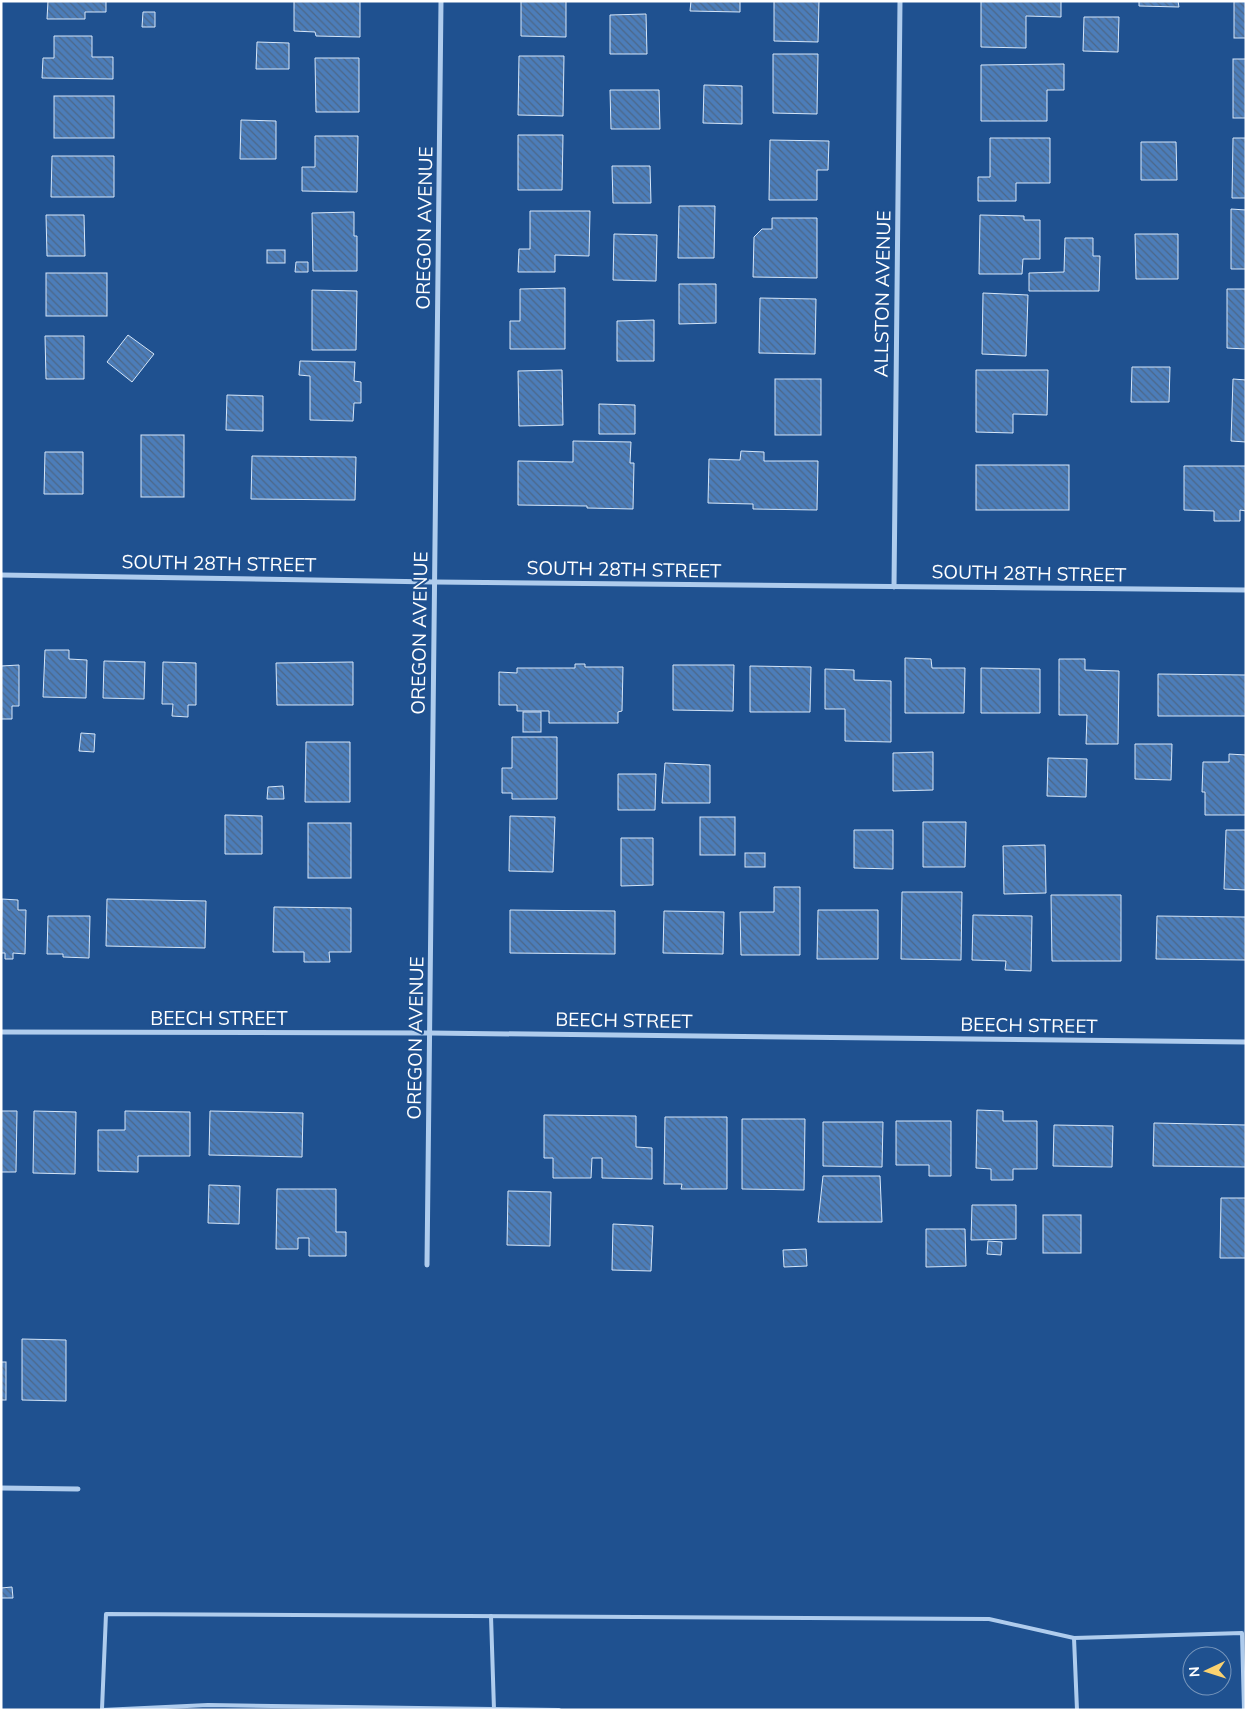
<svg xmlns="http://www.w3.org/2000/svg" width="1247" height="1711" font-family="Mulish,sans-serif">
	<style>
		.building { fill: url(#building-back-hatch); stroke: #d5e6f9 }
		.lines { fill: none; stroke-linecap: round; stroke-linejoin: round }
		.lane { stroke: #afcced; stroke-width: 4 }
		.street { stroke: #afcced; stroke-width: 5 }
		.labels { text-anchor: middle; stroke-width: 4; stroke-linejoin: round; paint-order: stroke }
		.street-label { font-size: 19px; fill: #fff; stroke: #1f5190 }
	</style>
	<defs>
		<pattern id="building-back-hatch" width="6" height="6" patternUnits="userSpaceOnUse" patternTransform="scale(1.25)"><rect width="6" height="6" fill="#4c7db9"/><path d="M-1 5l2 2M0 0l6 6M5-1l2 2" fill="none" stroke="#4c6788"/></pattern>
	</defs>
	<rect width="100%" height="100%" fill="#1f5190"/>
	<g class="building">
		<path d="M 48,1 L 106,1 L 106,12 L 85,12 L 85,19 L 47,19 Z"/>
		<path d="M 294,1 L 360,1 L 360,37 L 316,36 L 315,32 L 294,31 Z"/>
		<path d="M 521,1 L 566,1 L 566,37 L 521,36 Z"/>
		<path d="M 691,1 L 740,1 L 740,12 L 690,11 Z"/>
		<path d="M 774,1 L 819,1 L 818,42 L 774,41 Z"/>
		<path d="M 981,1 L 1061,1 L 1061,17 L 1026,16 L 1026,48 L 981,47 Z"/>
		<path d="M 1139,1 L 1178,1 L 1179,7 L 1139,6 Z"/>
		<rect x="1234" y="1" width="12" height="37"/>
		<path d="M 143,12 L 155,12 L 155,27 L 142,27 Z"/>
		<path d="M 646,14 L 647,54 L 610,54 L 610,15 Z"/>
		<path d="M 1084,17 L 1119,17 L 1118,52 L 1083,51 Z"/>
		<path d="M 54,36 L 92,36 L 92,57 L 113,57 L 113,79 L 42,78 L 43,58 L 54,58 Z"/>
		<path d="M 257,42 L 289,43 L 289,69 L 256,69 Z"/>
		<path d="M 773,54 L 818,54 L 817,114 L 773,113 Z"/>
		<path d="M 519,56 L 564,56 L 563,116 L 518,115 Z"/>
		<path d="M 315,58 L 359,58 L 359,112 L 316,112 Z"/>
		<rect x="1233" y="59" width="13" height="59"/>
		<path d="M 1064,64 L 1064,90 L 1047,90 L 1047,121 L 981,121 L 981,65 Z"/>
		<path d="M 704,85 L 742,86 L 742,124 L 703,123 Z"/>
		<path d="M 610,90 L 659,90 L 660,129 L 611,129 Z"/>
		<rect x="54" y="96" width="60" height="42"/>
		<path d="M 241,120 L 276,121 L 276,159 L 240,159 Z"/>
		<path d="M 518,135 L 563,135 L 562,190 L 518,190 Z"/>
		<path d="M 315,136 L 358,136 L 357,192 L 302,191 L 302,167 L 315,167 Z"/>
		<path d="M 990,138 L 1050,138 L 1050,183 L 1016,183 L 1016,201 L 978,201 L 978,177 L 990,177 Z"/>
		<path d="M 1233,138 L 1246,138 L 1246,198 L 1232,198 Z"/>
		<path d="M 770,140 L 829,141 L 828,170 L 817,170 L 817,200 L 769,200 Z"/>
		<path d="M 1141,142 L 1176,142 L 1177,180 L 1141,180 Z"/>
		<path d="M 52,156 L 114,156 L 114,197 L 51,197 Z"/>
		<path d="M 612,166 L 650,166 L 651,203 L 613,203 Z"/>
		<path d="M 679,206 L 715,206 L 714,258 L 678,258 Z"/>
		<path d="M 1231,209 L 1246,210 L 1246,269 L 1231,269 Z"/>
		<path d="M 530,211 L 590,211 L 589,256 L 555,255 L 555,272 L 518,272 L 519,249 L 530,249 Z"/>
		<path d="M 354,212 L 354,236 L 357,236 L 357,271 L 313,271 L 312,213 Z"/>
		<path d="M 46,215 L 84,215 L 85,256 L 47,256 Z"/>
		<path d="M 980,215 L 1024,216 L 1024,220 L 1040,220 L 1040,259 L 1023,259 L 1022,274 L 979,274 Z"/>
		<path d="M 772,218 L 817,218 L 817,278 L 753,277 L 754,237 L 762,229 L 772,229 Z"/>
		<path d="M 614,234 L 657,235 L 656,281 L 613,280 Z"/>
		<path d="M 1135,234 L 1178,234 L 1178,279 L 1136,279 Z"/>
		<path d="M 1065,238 L 1093,238 L 1093,256 L 1100,256 L 1099,291 L 1029,291 L 1029,273 L 1064,272 Z"/>
		<rect x="267" y="250" width="18" height="13"/>
		<path d="M 296,262 L 308,262 L 308,272 L 295,272 Z"/>
		<rect x="46" y="273" width="61" height="43"/>
		<path d="M 679,284 L 716,284 L 716,323 L 679,324 Z"/>
		<path d="M 565,288 L 565,349 L 510,349 L 510,321 L 520,321 L 520,289 Z"/>
		<path d="M 1227,289 L 1246,289 L 1246,349 L 1227,348 Z"/>
		<path d="M 312,290 L 357,291 L 356,350 L 312,350 Z"/>
		<path d="M 983,293 L 1028,295 L 1026,356 L 982,354 Z"/>
		<path d="M 760,298 L 816,299 L 815,354 L 759,353 Z"/>
		<path d="M 654,320 L 654,361 L 617,361 L 617,321 Z"/>
		<path d="M 128,335 L 154,354 L 132,382 L 107,362 Z"/>
		<path d="M 45,336 L 84,336 L 84,379 L 46,379 Z"/>
		<path d="M 300,361 L 355,362 L 354,381 L 361,382 L 361,403 L 354,403 L 353,421 L 310,420 L 310,376 L 299,375 Z"/>
		<path d="M 1132,367 L 1170,367 L 1169,402 L 1131,402 Z"/>
		<path d="M 562,370 L 563,425 L 519,426 L 518,371 Z"/>
		<path d="M 976,370 L 1048,370 L 1047,415 L 1013,414 L 1013,433 L 976,432 Z"/>
		<rect x="775" y="379" width="46" height="56"/>
		<path d="M 1233,379 L 1246,380 L 1246,442 L 1231,441 Z"/>
		<path d="M 227,395 L 263,396 L 263,431 L 226,430 Z"/>
		<path d="M 599,404 L 635,405 L 635,434 L 599,434 Z"/>
		<rect x="141" y="435" width="43" height="62"/>
		<path d="M 573,441 L 631,442 L 630,463 L 634,463 L 633,509 L 587,508 L 587,506 L 518,505 L 518,461 L 573,462 Z"/>
		<path d="M 741,451 L 764,452 L 764,461 L 818,461 L 817,510 L 753,509 L 753,504 L 708,503 L 709,459 L 740,460 Z"/>
		<path d="M 45,452 L 83,452 L 83,494 L 44,494 Z"/>
		<path d="M 252,456 L 356,457 L 355,500 L 251,499 Z"/>
		<rect x="976" y="465" width="93" height="45"/>
		<path d="M 1184,466 L 1246,466 L 1246,511 L 1240,510 L 1240,521 L 1214,521 L 1214,511 L 1184,510 Z"/>
		<path d="M 45,650 L 69,650 L 69,659 L 87,660 L 86,698 L 43,697 Z"/>
		<path d="M 905,658 L 931,659 L 932,668 L 965,668 L 964,713 L 905,713 Z"/>
		<path d="M 1059,659 L 1085,659 L 1085,670 L 1119,671 L 1118,744 L 1086,744 L 1087,715 L 1059,715 Z"/>
		<path d="M 104,661 L 145,662 L 144,699 L 103,698 Z"/>
		<path d="M 163,662 L 196,663 L 196,705 L 188,705 L 188,717 L 172,716 L 173,704 L 162,704 Z"/>
		<path d="M 353,662 L 353,705 L 277,705 L 276,663 Z"/>
		<path d="M 575,664 L 585,664 L 585,667 L 623,667 L 622,711 L 618,712 L 618,723 L 549,723 L 549,711 L 517,711 L 517,705 L 499,705 L 499,672 L 517,673 L 517,668 L 575,668 Z"/>
		<path d="M 19,665 L 19,706 L 12,706 L 12,719 L 1,719 L 1,666 Z"/>
		<path d="M 673,665 L 734,665 L 733,711 L 673,710 Z"/>
		<path d="M 750,666 L 811,667 L 810,712 L 750,712 Z"/>
		<path d="M 981,668 L 1040,669 L 1040,713 L 981,713 Z"/>
		<path d="M 825,669 L 854,670 L 854,680 L 891,681 L 891,742 L 845,741 L 845,709 L 825,709 Z"/>
		<path d="M 1158,674 L 1246,675 L 1246,716 L 1158,716 Z"/>
		<rect x="523" y="712" width="18" height="20"/>
		<path d="M 81,733 L 95,734 L 94,752 L 79,751 Z"/>
		<path d="M 512,737 L 557,737 L 557,799 L 512,799 L 512,793 L 502,793 L 502,768 L 512,768 Z"/>
		<path d="M 306,742 L 350,742 L 350,802 L 305,802 Z"/>
		<path d="M 1135,744 L 1172,744 L 1171,780 L 1135,779 Z"/>
		<path d="M 933,752 L 933,790 L 893,791 L 893,753 Z"/>
		<path d="M 1229,754 L 1246,755 L 1246,815 L 1205,815 L 1205,792 L 1202,792 L 1203,762 L 1229,762 Z"/>
		<path d="M 1048,758 L 1087,759 L 1086,797 L 1047,796 Z"/>
		<path d="M 665,763 L 710,765 L 710,803 L 662,803 Z"/>
		<path d="M 618,774 L 656,774 L 655,810 L 618,810 Z"/>
		<path d="M 283,786 L 284,799 L 267,799 L 268,787 Z"/>
		<path d="M 225,815 L 262,816 L 262,854 L 225,854 Z"/>
		<path d="M 510,816 L 555,817 L 553,872 L 509,871 Z"/>
		<rect x="700" y="817" width="35" height="38"/>
		<path d="M 923,822 L 966,822 L 965,867 L 923,867 Z"/>
		<rect x="308" y="823" width="43" height="55"/>
		<path d="M 854,830 L 893,830 L 893,869 L 854,868 Z"/>
		<path d="M 1226,830 L 1246,830 L 1246,890 L 1224,889 Z"/>
		<path d="M 621,838 L 653,838 L 653,885 L 621,886 Z"/>
		<path d="M 1045,845 L 1046,893 L 1004,894 L 1003,846 Z"/>
		<rect x="745" y="853" width="20" height="14"/>
		<path d="M 774,887 L 800,887 L 800,955 L 741,955 L 740,912 L 774,912 Z"/>
		<path d="M 902,892 L 962,892 L 961,960 L 901,959 Z"/>
		<path d="M 1051,895 L 1121,895 L 1121,961 L 1052,961 Z"/>
		<path d="M 2,899 L 18,900 L 18,910 L 26,910 L 25,954 L 13,953 L 13,959 L 5,959 L 5,953 L 1,953 Z"/>
		<path d="M 107,899 L 206,901 L 205,948 L 106,946 Z"/>
		<path d="M 274,907 L 351,908 L 351,952 L 329,952 L 330,962 L 304,962 L 304,952 L 273,952 Z"/>
		<path d="M 510,910 L 615,911 L 615,954 L 510,953 Z"/>
		<path d="M 818,910 L 878,910 L 878,959 L 817,959 Z"/>
		<path d="M 664,911 L 724,912 L 723,954 L 663,953 Z"/>
		<path d="M 973,915 L 1032,916 L 1031,971 L 1005,970 L 1006,961 L 972,960 Z"/>
		<path d="M 48,916 L 90,916 L 89,958 L 63,957 L 63,954 L 47,954 Z"/>
		<path d="M 1157,916 L 1246,917 L 1246,960 L 1156,959 Z"/>
		<path d="M 977,1110 L 1003,1111 L 1003,1121 L 1037,1121 L 1037,1169 L 1013,1169 L 1013,1180 L 991,1180 L 991,1169 L 976,1168 Z"/>
		<path d="M 1,1111 L 17,1111 L 16,1172 L 1,1172 Z"/>
		<path d="M 34,1111 L 76,1112 L 75,1174 L 33,1173 Z"/>
		<path d="M 125,1111 L 190,1112 L 190,1156 L 138,1156 L 138,1172 L 98,1171 L 98,1130 L 125,1130 Z"/>
		<path d="M 210,1111 L 303,1113 L 302,1157 L 209,1155 Z"/>
		<path d="M 544,1115 L 636,1116 L 636,1147 L 652,1148 L 652,1179 L 602,1178 L 602,1158 L 592,1158 L 591,1178 L 553,1178 L 553,1158 L 544,1158 Z"/>
		<path d="M 665,1117 L 727,1117 L 727,1189 L 681,1189 L 682,1184 L 664,1184 Z"/>
		<path d="M 742,1119 L 805,1119 L 804,1190 L 742,1189 Z"/>
		<path d="M 896,1121 L 951,1121 L 951,1176 L 929,1176 L 929,1165 L 896,1165 Z"/>
		<path d="M 823,1122 L 883,1122 L 882,1167 L 823,1166 Z"/>
		<path d="M 1154,1123 L 1246,1125 L 1246,1167 L 1153,1166 Z"/>
		<path d="M 1054,1125 L 1113,1126 L 1112,1167 L 1053,1166 Z"/>
		<path d="M 823,1176 L 880,1176 L 882,1222 L 818,1222 Z"/>
		<path d="M 209,1185 L 240,1186 L 239,1224 L 208,1223 Z"/>
		<path d="M 277,1189 L 336,1189 L 336,1232 L 346,1232 L 346,1256 L 309,1256 L 309,1238 L 298,1238 L 298,1249 L 276,1249 Z"/>
		<path d="M 508,1191 L 551,1192 L 550,1246 L 507,1245 Z"/>
		<path d="M 1221,1198 L 1246,1198 L 1246,1258 L 1220,1258 Z"/>
		<path d="M 972,1205 L 1016,1205 L 1016,1239 L 971,1240 Z"/>
		<rect x="1043" y="1215" width="38" height="38"/>
		<path d="M 613,1224 L 653,1226 L 651,1271 L 612,1270 Z"/>
		<path d="M 926,1229 L 965,1229 L 966,1266 L 926,1267 Z"/>
		<path d="M 988,1241 L 1002,1242 L 1001,1255 L 987,1254 Z"/>
		<path d="M 806,1249 L 807,1266 L 784,1267 L 783,1250 Z"/>
		<path d="M 22,1339 L 66,1340 L 66,1401 L 22,1400 Z"/>
		<rect x="1" y="1362" width="5" height="38"/>
		<path d="M 12,1587 L 13,1598 L 1,1598 L 1,1588 Z"/>
	</g>
	<g class="lines">
		<g class="lane">
			<path d="M 491,1616 L 494,1710"/>
			<path d="M 1074,1638 L 1077,1710"/>
			<path d="M 102,1709 L 106,1614 L 989,1619 L 1074,1638 L 1242,1633 L 1244,1710"/>
			<path d="M 102,1710 L 208,1705 L 559,1710"/>
		</g>
		<g class="street">
			<path d="M 1,575 L 435,582 L 1246,590"/>
			<path d="M 894,587 L 900,1"/>
			<path d="M 1,1032 L 430,1033 L 1246,1042"/>
			<path d="M 427,1265 L 441,1"/>
			<path d="M 1,1488 L 78,1489"/>
		</g>
	</g>
	<g class="labels">
		<g class="street-label">
			<text transform="translate(424 228) rotate(-89)" y="7">OREGON AVENUE</text>
			<text transform="translate(882 294) rotate(-89)" y="7">ALLSTON AVENUE</text>
			<text transform="translate(219 563) rotate(1)" y="7">SOUTH 28TH STREET</text>
			<text transform="translate(624 569) rotate(1)" y="7">SOUTH 28TH STREET</text>
			<text transform="translate(1029 573) rotate(1)" y="7">SOUTH 28TH STREET</text>
			<text transform="translate(419 633) rotate(-89)" y="7">OREGON AVENUE</text>
			<text x="219" y="1025">BEECH STREET</text>
			<text transform="translate(624 1020) rotate(1)" y="7">BEECH STREET</text>
			<text transform="translate(1029 1025) rotate(1)" y="7">BEECH STREET</text>
			<text transform="translate(415 1038) rotate(-89)" y="7">OREGON AVENUE</text>
		</g>
	</g>
	<rect width="1247" height="1711" fill="none" stroke="#ffffff" stroke-width="5"/>
	<g transform="translate(1207 1671) rotate(266)"><circle r="24" fill="#1f5190" stroke="#7997bc"/>
	<path d="M0-4L9 19L0 12L-9 19Z" fill="#fbd270"/>
	<text y="-8" font-size="14" font-weight="bold" text-anchor="middle" fill="#ffffff">N</text>
	</g>
</svg>
